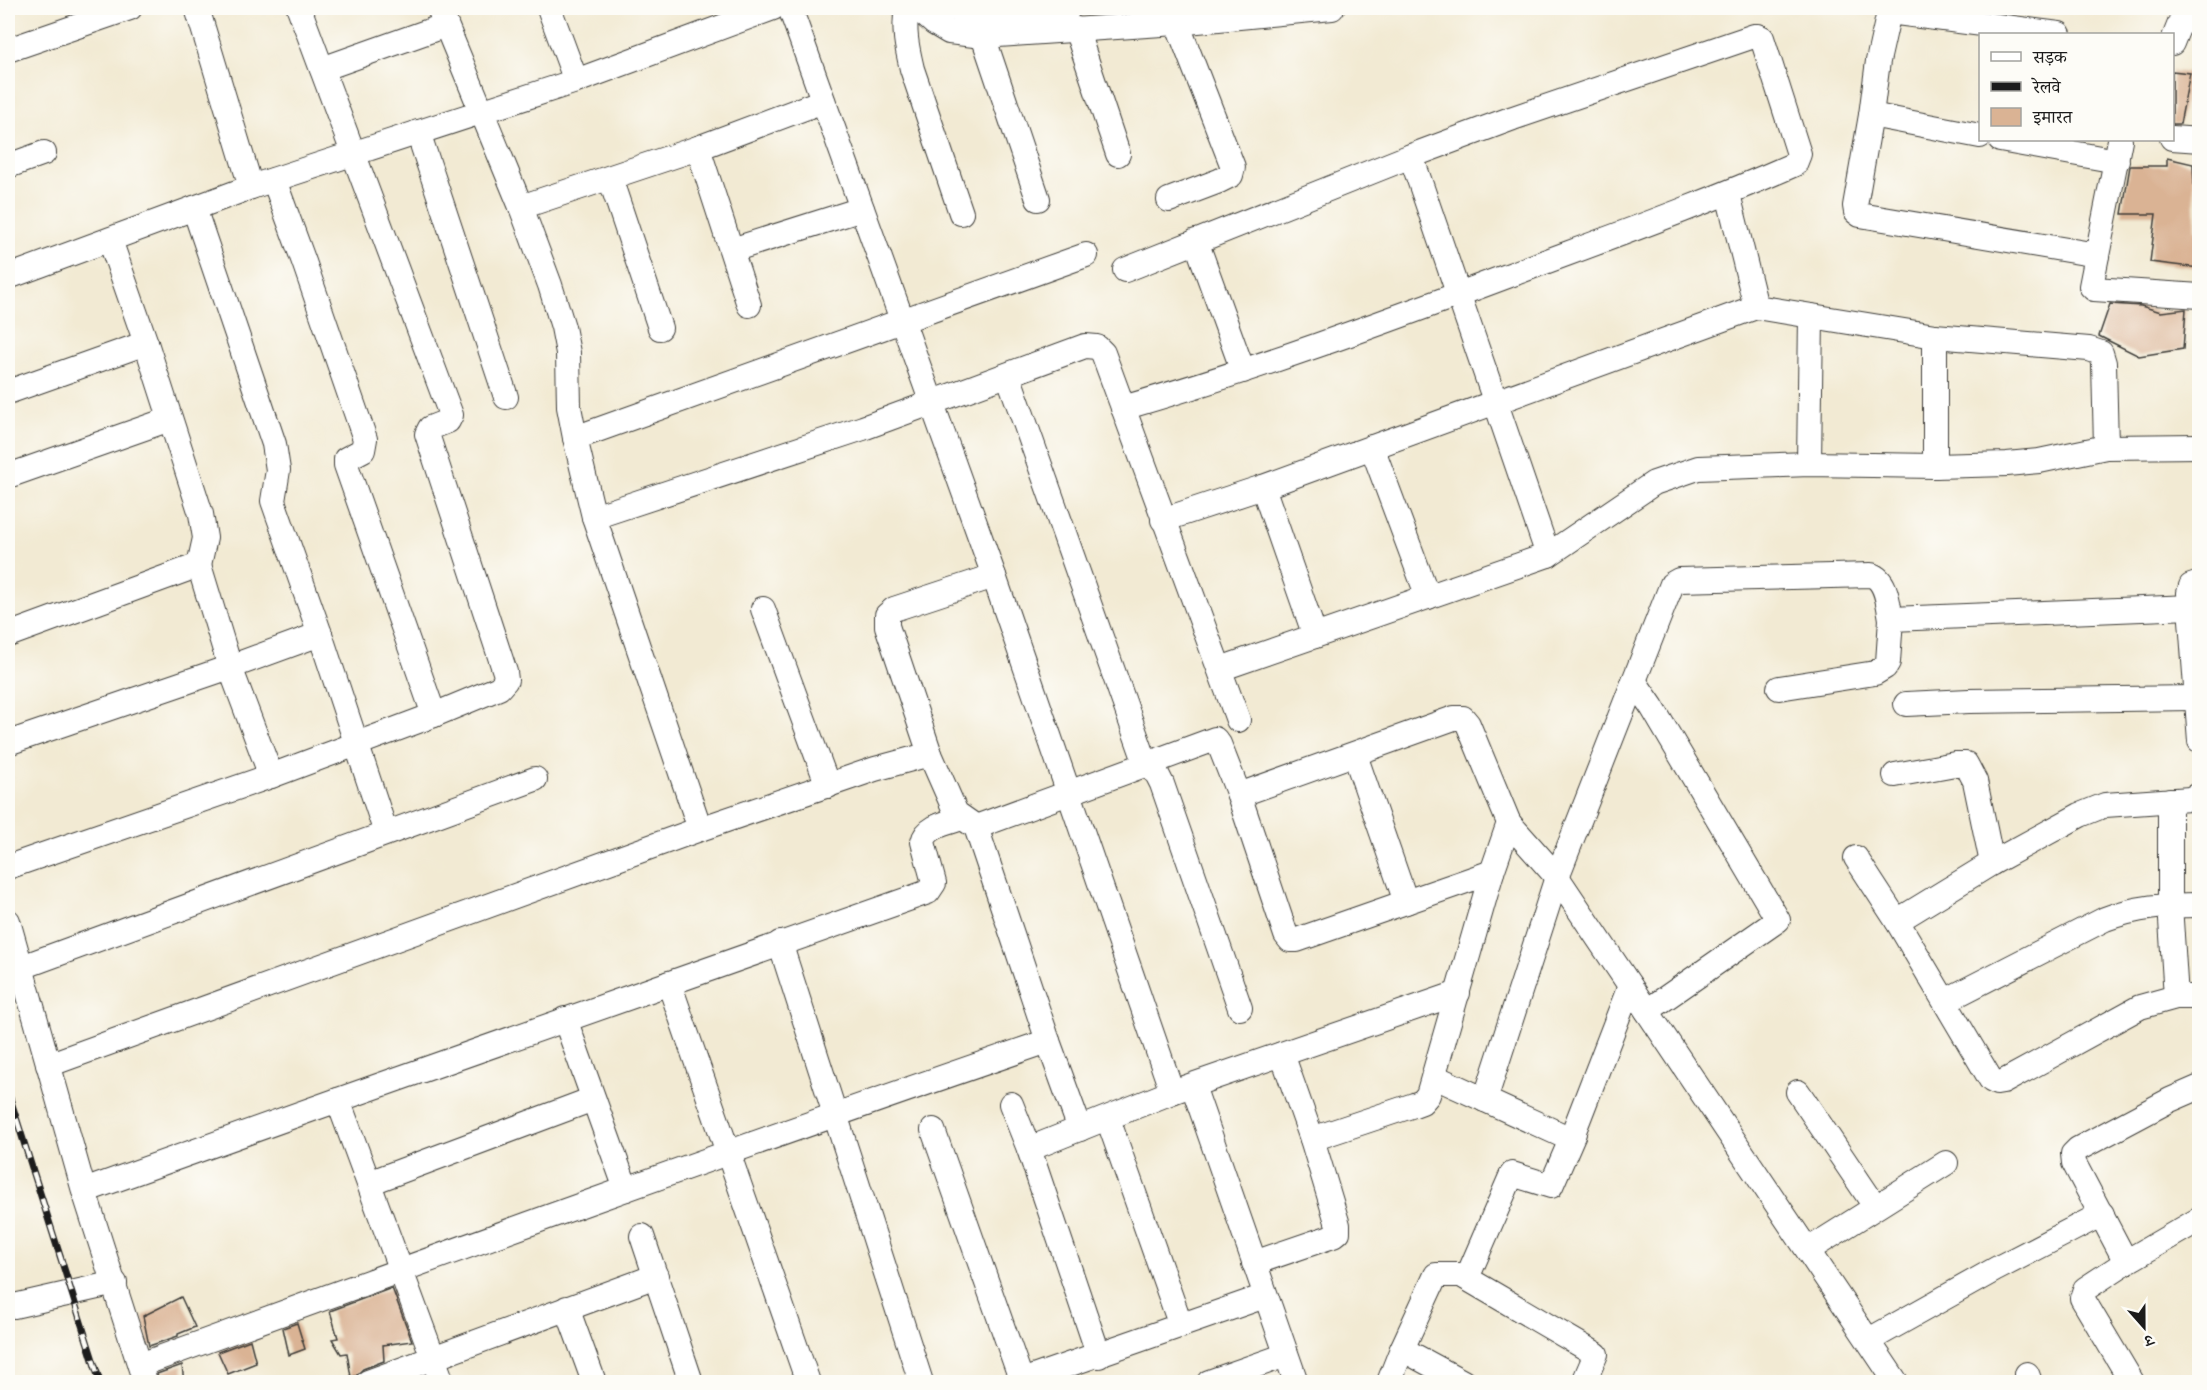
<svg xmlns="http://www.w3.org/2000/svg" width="2207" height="1390" font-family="'IM FELL English','Noto Serif Devanagari',serif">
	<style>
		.building { fill: #dab394 }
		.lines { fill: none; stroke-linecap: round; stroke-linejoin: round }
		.minor-casing { stroke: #3c3b37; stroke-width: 26 }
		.minor { stroke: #fff; stroke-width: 24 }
		.rail-casing { stroke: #1c1c1c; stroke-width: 7 }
		.rail { stroke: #fdfcf7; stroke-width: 4.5; stroke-dasharray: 14; stroke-linecap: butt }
	</style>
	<rect width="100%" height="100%" fill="#fdfcf7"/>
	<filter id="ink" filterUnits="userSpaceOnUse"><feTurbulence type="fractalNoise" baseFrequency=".0167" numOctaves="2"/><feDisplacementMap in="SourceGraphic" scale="12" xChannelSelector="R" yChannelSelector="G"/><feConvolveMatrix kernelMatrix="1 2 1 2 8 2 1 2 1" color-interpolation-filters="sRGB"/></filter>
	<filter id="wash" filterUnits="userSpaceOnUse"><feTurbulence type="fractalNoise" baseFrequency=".008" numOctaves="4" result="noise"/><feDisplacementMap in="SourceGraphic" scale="24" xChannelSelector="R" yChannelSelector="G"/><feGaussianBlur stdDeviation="1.35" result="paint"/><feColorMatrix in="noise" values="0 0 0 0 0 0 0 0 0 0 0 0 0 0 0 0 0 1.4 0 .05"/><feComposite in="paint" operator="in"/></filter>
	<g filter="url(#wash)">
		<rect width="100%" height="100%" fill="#f2ead3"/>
		<g id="blocks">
			<g class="building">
				<path d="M 2172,71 L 2190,73 L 2180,124 L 2172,124 Z"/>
				<path d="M 2167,158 L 2193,164 L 2196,229 L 2199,230 L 2199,268 L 2150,262 L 2156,214 L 2122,214 L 2130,166 L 2167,166 Z"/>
				<path d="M 2110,304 L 2141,306 L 2161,312 L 2186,309 L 2183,349 L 2139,356 L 2099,336 Z"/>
				<path d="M 392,1288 L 412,1341 L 383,1345 L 384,1361 L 363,1369 L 356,1376 L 351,1377 L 347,1353 L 341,1354 L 332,1339 L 338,1338 L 330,1311 Z"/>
				<path d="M 181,1297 L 195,1327 L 178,1334 L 178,1336 L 149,1346 L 143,1316 Z"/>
				<path d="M 297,1323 L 305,1349 L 289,1355 L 283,1328 Z"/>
				<path d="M 250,1340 L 256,1363 L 228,1374 L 218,1352 Z"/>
				<path d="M 182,1365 L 184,1383 L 159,1383 L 157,1374 Z"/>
			</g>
		</g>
	</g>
	<g filter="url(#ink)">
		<use href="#blocks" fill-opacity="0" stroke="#3c3b37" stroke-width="1.5"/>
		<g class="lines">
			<g class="minor-casing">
				<g id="minor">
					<path d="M 197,8 L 251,187"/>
					<path d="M 299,8 L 451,415 L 448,421 L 430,428 L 427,434 L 505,672 L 506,680 L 499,688 L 434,715"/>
					<path d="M 439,8 L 521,207 L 550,285 L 563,327 L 568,353 L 569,407 L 575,438"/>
					<path d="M 549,8 L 576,81"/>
					<path d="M 790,8 L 994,576 L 1172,1092"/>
					<path d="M 907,8 C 903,30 907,48 912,69 L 961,213"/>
					<path d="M 917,8 L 934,23 L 949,32 L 983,36 L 1177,23 L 1332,8"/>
					<path d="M 953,8 C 979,21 1040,10 1069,8"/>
					<path d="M 1076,29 L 1118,154"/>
					<path d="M 983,36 L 1038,199"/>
					<path d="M 2172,43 L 2186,8"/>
					<path d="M 8,50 L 130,8"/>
					<path d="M 322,69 L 446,25"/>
					<path d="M 1871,115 L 1878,61 L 1889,12 L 2059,34"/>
					<path d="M 418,132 L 506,397"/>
					<path d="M 1980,136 L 1871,115 L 1855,206 L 1856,212 L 1860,215 L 2097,255"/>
					<path d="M 2172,138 L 2200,140"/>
					<path d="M 2000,140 L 2117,161"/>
					<path d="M 2120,140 L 2091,286 L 2094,289 L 2200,296"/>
					<path d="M 698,148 L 749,305"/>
					<path d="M 1411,156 L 1548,555"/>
					<path d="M 8,166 L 44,153"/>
					<path d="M 610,178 L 660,328"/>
					<path d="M 1728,194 L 1756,307"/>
					<path d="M 1169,200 L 1219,181 L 1231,175 L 1233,167 L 1177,23"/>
					<path d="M 521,207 L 698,148 L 823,101"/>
					<path d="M 194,208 L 274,444 L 278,470 L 273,501 L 320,634 L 386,833"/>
					<path d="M 110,240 L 146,343 L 201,514 L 205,538 L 199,565"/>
					<path d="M 1196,241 L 1243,371"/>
					<path d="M 732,250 L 862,209"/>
					<path d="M 8,277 L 251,187 L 576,81 L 773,8"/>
					<path d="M 1008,375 L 1146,764 L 1157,774 L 1162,784 L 1240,1008"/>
					<path d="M 8,392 L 146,343"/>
					<path d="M 1123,408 C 1254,370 1382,323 1510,275 C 1606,239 1702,205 1795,164 L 1799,154 L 1762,38 L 1758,36 L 1754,36 L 1513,118 L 1411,156 L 1125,270"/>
					<path d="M 1372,447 L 1428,597"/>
					<path d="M 1809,464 L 1811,316"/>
					<path d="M 1935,466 L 1935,336"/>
					<path d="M 8,476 L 170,419"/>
					<path d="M 1263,487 L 1315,636"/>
					<path d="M 594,517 L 863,428 L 1085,346 L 1097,347 L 1103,353 L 1238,720"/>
					<path d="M 1163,520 L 1263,487 L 1756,307 L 1935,336 L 2089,349 L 2101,353 L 2104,363 L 2106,447 L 2200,446"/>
					<path d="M 2200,583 L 2191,586 L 2189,593 L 2200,741"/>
					<path d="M 763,609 L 828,786"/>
					<path d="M 8,635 L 199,565 L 230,667 L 271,776"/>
					<path d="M 1220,669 L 1548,555 L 1654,483 L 1698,468 L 1809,464 L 1935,466 L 2007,464 L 2039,461 L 2106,447"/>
					<path d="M 1634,681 L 1652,707 L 1778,920 L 1647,1011"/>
					<path d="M 1779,688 L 1875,673 L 1885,667 L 1888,662 L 1891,619"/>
					<path d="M 1906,704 L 1969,701 L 2195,698"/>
					<path d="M 8,743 L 230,667 L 320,634"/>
					<path d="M 1355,755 L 1406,902"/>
					<path d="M 1895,775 L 1955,764 L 1966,764 L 1975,781 L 1992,863"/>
					<path d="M 2200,794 L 2190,799 L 2105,805 L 2080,815 L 1992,863 L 1897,921 L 1991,1080 L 1997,1083 L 2003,1082 L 2140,1007 L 2176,997 L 2200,997"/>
					<path d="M 1239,795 L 1454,718 L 1463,718 L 1468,724 L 1509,823"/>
					<path d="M 2170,800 L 2170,905 L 2176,997"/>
					<path d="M 976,827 L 1215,739 L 1219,744 L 1239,795 L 1286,935 L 1290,940 L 1297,940 L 1492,872"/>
					<path d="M 700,829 L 594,517 L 575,438 L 1086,255"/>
					<path d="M 1856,858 L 1897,921"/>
					<path d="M 8,867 L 271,776 L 434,715 L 346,465 L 346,459 L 363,450 L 365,439 L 304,262 L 274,180"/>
					<path d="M 8,921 L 84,1191 L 145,1382"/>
					<path d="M 780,943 L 921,1382"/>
					<path d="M 22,967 L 535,779"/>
					<path d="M 669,983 L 808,1382"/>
					<path d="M 1945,1001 L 2105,919 C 2137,907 2165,905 2200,905"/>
					<path d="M 565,1019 L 626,1189"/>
					<path d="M 1048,1041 L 1080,1129"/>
					<path d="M 48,1065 L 700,829 L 875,769 L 930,754 L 887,626 L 887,615 L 894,609 L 994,576"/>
					<path d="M 1435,1077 L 1566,1137 L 1572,1136 L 1630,986"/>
					<path d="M 1193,1086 L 1296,1382"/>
					<path d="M 2200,1087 L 2170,1100 L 2078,1149 L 2073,1154 L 2074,1163 L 2126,1262 L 2200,1219"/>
					<path d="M 1798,1092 L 1875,1206"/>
					<path d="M 338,1100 L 928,892 L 934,883 L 923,842 C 926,826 948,823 962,818"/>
					<path d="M 1485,1100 L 1557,877 L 1672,584 L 1679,580 L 1871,575 C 1887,580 1888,604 1891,619 L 2191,607"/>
					<path d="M 1011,1104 L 1029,1149 L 1099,1356"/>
					<path d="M 1108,1119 L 1181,1326"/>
					<path d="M 933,1130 L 1022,1382"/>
					<path d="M 1312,1139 L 1414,1105 L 1422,1102 L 1428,1095 L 1492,872 L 1509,823 L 1557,877 L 1896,1382"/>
					<path d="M 1029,1149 L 1172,1092 L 1458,993"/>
					<path d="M 369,1183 L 593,1099"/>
					<path d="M 84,1191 L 338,1100 L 442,1382"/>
					<path d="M 642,1236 L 691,1382"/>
					<path d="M 1808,1250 L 1946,1163"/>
					<path d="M 2126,1262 L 2085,1289 L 2082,1298 L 2132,1382"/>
					<path d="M 1254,1263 L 1333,1236 L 1338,1232 L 1338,1225 L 1312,1139 L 1282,1054"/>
					<path d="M 1467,1278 L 1512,1174 L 1551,1186 L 1574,1133"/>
					<path d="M 8,1305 L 14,1306 L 115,1283"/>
					<path d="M 567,1308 L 594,1382"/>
					<path d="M 1869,1340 L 1996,1269 L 2102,1214"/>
					<path d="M 1402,1349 L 1463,1382"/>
					<path d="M 140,1365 C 442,1255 744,1145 1048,1041 L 976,827 L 956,813 L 930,754"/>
					<path d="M 2027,1374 L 2030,1382"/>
					<path d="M 368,1382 L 656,1276"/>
					<path d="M 1019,1382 L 1265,1296"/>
					<path d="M 1209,1382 L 1286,1355"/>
					<path d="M 1389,1382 L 1402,1349 L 1436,1275 L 1461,1275 L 1596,1354 L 1584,1382"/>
				</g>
			</g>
			<use href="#minor" class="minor"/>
			<g class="rail-casing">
				<path id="rail" d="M 8,1092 L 100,1382"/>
			</g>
			<use href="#rail" class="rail"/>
		</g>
	</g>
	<rect width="2207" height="1390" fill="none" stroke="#fdfcf7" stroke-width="30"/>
	<rect x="1979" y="33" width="195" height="108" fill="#fdfcf7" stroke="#a3a29f" stroke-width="1.5"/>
	<rect x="1991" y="52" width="30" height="9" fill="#ffffff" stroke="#a3a29f" stroke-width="1.5"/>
	<text x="2033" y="63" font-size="18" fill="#1c1c1c">सड़क</text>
	<rect x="1991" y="82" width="30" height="9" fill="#1c1c1c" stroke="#a3a29f" stroke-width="1.5"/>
	<text x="2033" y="93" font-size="18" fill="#1c1c1c">रेलवे</text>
	<rect x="1991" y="108" width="30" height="18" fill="#dab394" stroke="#a3a29f" stroke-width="1.5"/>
	<text x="2033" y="123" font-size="18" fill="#1c1c1c">इमारत</text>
	<g transform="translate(2144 1327) rotate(159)" stroke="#fdfcf7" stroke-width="4.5" paint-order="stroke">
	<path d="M0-4.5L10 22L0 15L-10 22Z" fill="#1c1c1c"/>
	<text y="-9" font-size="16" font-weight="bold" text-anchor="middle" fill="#1c1c1c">उ</text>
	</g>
</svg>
